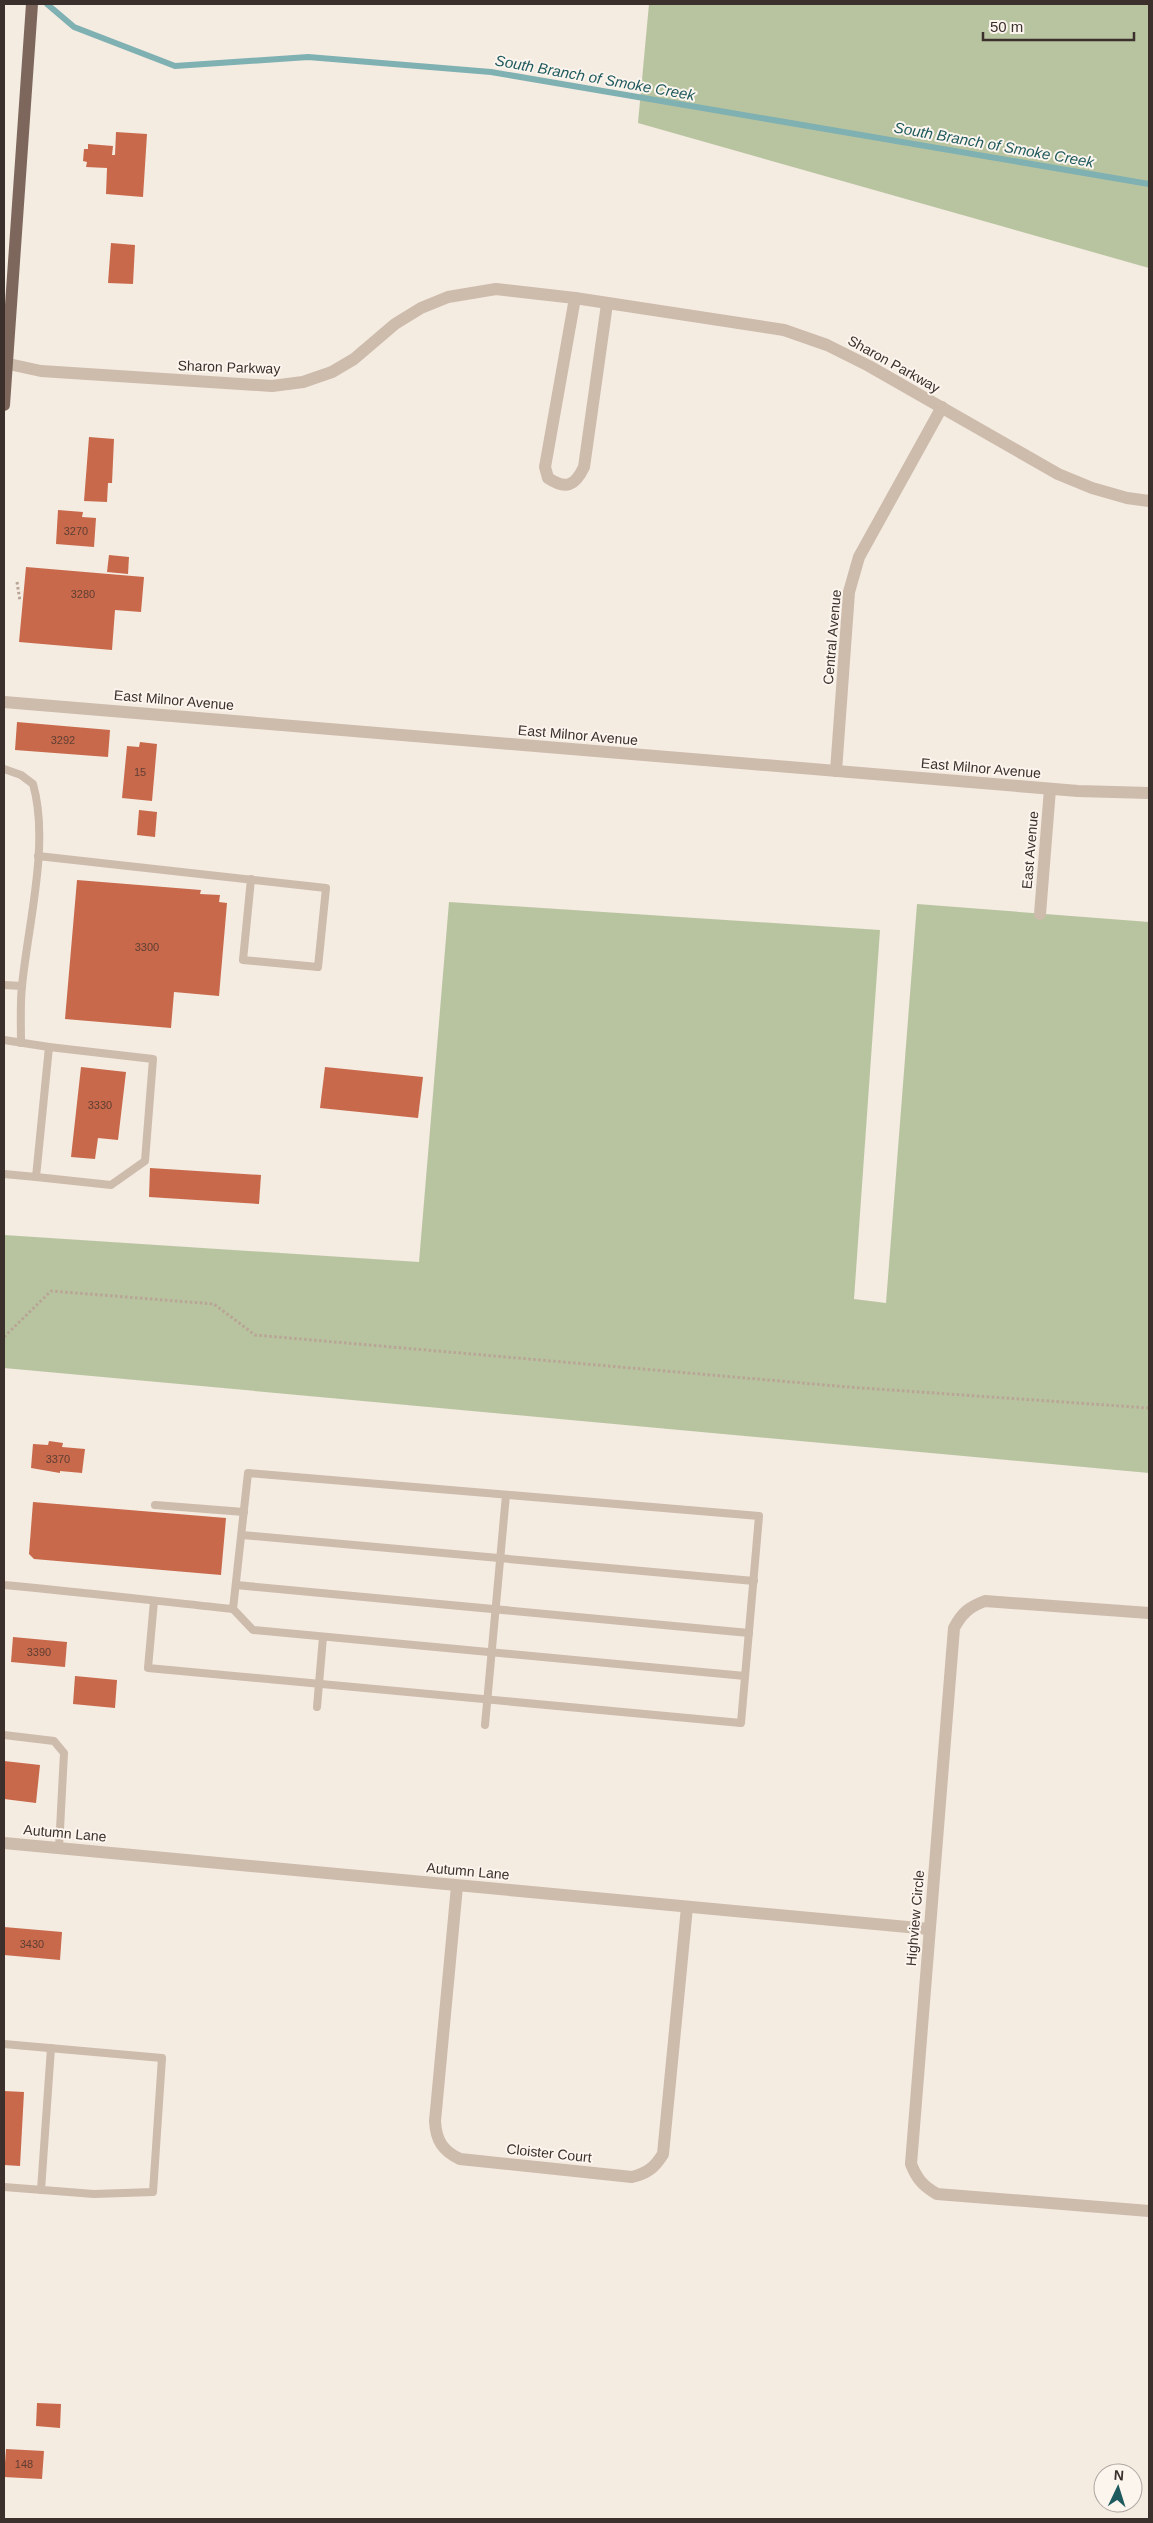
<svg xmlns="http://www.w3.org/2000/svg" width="1153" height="2523" font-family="Helvetica,sans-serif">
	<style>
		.green { fill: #b8c4a0 }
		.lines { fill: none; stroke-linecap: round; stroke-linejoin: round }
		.stream { stroke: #7fb0b2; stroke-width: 6 }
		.building { fill: #c8694b }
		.path { stroke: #b9a596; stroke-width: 3; stroke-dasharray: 2.5 2.5; stroke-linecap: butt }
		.service { stroke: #cdbbac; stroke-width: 8 }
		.minor { stroke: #cdbbac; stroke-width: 12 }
		.primary { stroke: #7d675c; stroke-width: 12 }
		.labels { text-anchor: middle; stroke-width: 4; stroke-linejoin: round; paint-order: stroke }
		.number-label { font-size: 11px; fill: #5e3e33 }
		.street-label { font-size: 14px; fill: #3b302b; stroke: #fbf5ee }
		.water-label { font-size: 15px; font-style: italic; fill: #1f5a5e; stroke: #fbf5ee }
	</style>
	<rect width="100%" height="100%" fill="#f4ebe1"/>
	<g class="green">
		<path d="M 649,4 L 1149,4 L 1149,268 L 638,123 Z"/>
		<path d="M 449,902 L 880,930 L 854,1299 L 886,1303 L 917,904 L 1149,922 L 1149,1473 L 4,1368 L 4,1235 L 419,1262 Z"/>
	</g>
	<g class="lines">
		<path class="stream" d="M 47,4 L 74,27 L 175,66 L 308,57 L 491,72 L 1149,184"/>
	</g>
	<g class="building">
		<path d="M 116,132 L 147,134 L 143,197 L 106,194 L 107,168 L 86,167 L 87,162 L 83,161 L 84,149 L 88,149 L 88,144 L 113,146 L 112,155 L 115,155 Z"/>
		<path d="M 111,243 L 135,245 L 133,284 L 108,283 Z"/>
		<path d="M 89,437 L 114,439 L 112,483 L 108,483 L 107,502 L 84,501 Z"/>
		<path d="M 58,510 L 83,512 L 82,517 L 96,518 L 94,547 L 56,544 Z"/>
		<path d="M 109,555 L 129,557 L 128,574 L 107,572 Z"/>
		<path d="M 26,567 L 144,577 L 141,612 L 115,610 L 112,650 L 19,642 Z"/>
		<path d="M 17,722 L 110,730 L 108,757 L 15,750 Z"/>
		<path d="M 140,742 L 157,744 L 152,801 L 122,798 L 127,746 L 139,747 Z"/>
		<path d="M 139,810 L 157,812 L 155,837 L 137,835 Z"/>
		<path d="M 77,880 L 201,890 L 200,894 L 220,895 L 219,902 L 227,903 L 219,996 L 174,992 L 171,1028 L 65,1019 Z"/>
		<path d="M 81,1067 L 126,1072 L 118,1140 L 98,1138 L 95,1159 L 71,1157 Z"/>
		<path d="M 325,1067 L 423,1077 L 418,1118 L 320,1108 Z"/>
		<path d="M 150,1168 L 261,1175 L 259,1204 L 149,1197 Z"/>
		<path d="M 49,1441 L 63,1443 L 62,1447 L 85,1449 L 82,1473 L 60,1471 L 60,1473 L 31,1468 L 33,1444 L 48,1445 Z"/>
		<path d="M 33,1502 L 226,1518 L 221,1575 L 34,1559 L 29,1554 Z"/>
		<path d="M 13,1637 L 67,1642 L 65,1667 L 11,1662 Z"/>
		<path d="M 75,1676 L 117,1680 L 115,1708 L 73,1704 Z"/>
		<path d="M 4,1761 L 40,1765 L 36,1803 L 4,1799 Z"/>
		<path d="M 4,1927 L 62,1932 L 60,1960 L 4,1955 Z"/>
		<path d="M 4,2091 L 24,2092 L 20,2166 L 4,2165 Z"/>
		<path d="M 37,2403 L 61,2404 L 60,2428 L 36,2426 Z"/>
		<path d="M 6,2449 L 44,2451 L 42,2479 L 4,2477 Z"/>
	</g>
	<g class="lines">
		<g class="path">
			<path d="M 17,582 L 20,601"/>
			<path d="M 4,1337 L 51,1291 L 214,1304 L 255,1335 L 848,1387 L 1149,1408"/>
		</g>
		<g class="service">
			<path d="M 4,769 L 21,775 L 33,784 C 50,843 28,924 22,986 C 20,1004 21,1024 21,1043"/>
			<path d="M 38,856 L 326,888 L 318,967 L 243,960 L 251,879"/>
			<path d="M 4,985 L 22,986"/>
			<path d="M 4,1040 L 49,1047 L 36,1177 L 4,1174"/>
			<path d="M 36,1177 L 111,1185 L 145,1161 L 153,1059 L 49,1047"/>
			<path d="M 155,1505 L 244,1512"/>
			<path d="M 242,1535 L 754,1581"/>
			<path d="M 4,1585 C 80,1592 157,1601 233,1609 L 248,1473 L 759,1516 L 741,1723 L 148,1668 L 154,1601"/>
			<path d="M 236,1585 L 749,1633"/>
			<path d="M 233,1609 L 253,1630 L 745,1676"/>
			<path d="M 317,1707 L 323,1637"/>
			<path d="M 485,1725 L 506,1495"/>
			<path d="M 4,1735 L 54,1741 L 64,1753 L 59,1848"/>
			<path d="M 4,2044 L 162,2058 L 153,2192 L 94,2194 L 4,2187"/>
			<path d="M 41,2190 L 51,2048"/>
		</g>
		<g class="minor">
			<path d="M 575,298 L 545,467 L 548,478 C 566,490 575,486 584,467 L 607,304"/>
			<path d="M 4,363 L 41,371 L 272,386 L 303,382 L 332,372 L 354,359 L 395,324 L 421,308 L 448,297 L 496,289 L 575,298 L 784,330 L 827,345 L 869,366 L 1058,474 L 1092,488 L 1127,498 L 1149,501"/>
			<path d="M 4,702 L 1078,791 L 1149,793"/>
			<path d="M 836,771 L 849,592 L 859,557 L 942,407"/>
			<path d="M 1040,914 L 1050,789"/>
			<path d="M 1149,1613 L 985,1601 C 969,1607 962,1613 954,1628 L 911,2164 C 917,2179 923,2186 937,2194 L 1149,2211"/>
			<path d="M 4,1843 L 929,1929"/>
			<path d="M 457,1886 L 435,2121 C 436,2141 443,2151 460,2159 L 632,2177 C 648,2173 655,2167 663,2154 L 687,1907"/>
		</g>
		<path class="primary" d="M 4,405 L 32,4"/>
	</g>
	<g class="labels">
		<g class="number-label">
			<text x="76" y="535">3270</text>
			<text x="83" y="598">3280</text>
			<text x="63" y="744">3292</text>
			<text x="140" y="776">15</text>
			<text x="147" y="951">3300</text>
			<text x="100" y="1109">3330</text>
			<text x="58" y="1463">3370</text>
			<text x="39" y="1656">3390</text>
			<text x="32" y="1948">3430</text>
			<text x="24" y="2468">148</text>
		</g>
		<g class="street-label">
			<text transform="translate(894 364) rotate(29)" y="5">Sharon Parkway</text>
			<text transform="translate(229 367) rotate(2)" y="5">Sharon Parkway</text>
			<text transform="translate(832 637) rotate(-85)" y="5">Central Avenue</text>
			<text transform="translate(174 700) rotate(5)" y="5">East Milnor Avenue</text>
			<text transform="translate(578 735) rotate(5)" y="5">East Milnor Avenue</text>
			<text transform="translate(981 768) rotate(5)" y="5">East Milnor Avenue</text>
			<text transform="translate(1030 850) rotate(-85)" y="5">East Avenue</text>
			<text transform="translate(65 1833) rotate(5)" y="5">Autumn Lane</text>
			<text transform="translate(468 1871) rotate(5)" y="5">Autumn Lane</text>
			<text transform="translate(915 1918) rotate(-85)" y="5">Highview Circle</text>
			<text transform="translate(549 2153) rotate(6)" y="5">Cloister Court</text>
		</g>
		<g class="water-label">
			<text transform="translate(595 78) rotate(10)" y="5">South Branch of Smoke Creek</text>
			<text transform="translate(994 145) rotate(10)" y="5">South Branch of Smoke Creek</text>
		</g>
	</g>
	<rect width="1153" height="2523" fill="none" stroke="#3b302b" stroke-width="10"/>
	<g transform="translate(1118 2488) rotate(4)"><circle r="24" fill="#fbf5ee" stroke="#aea6a0"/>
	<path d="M0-4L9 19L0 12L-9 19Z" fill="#1f5a5e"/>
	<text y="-8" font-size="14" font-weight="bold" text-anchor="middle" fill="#3b302b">N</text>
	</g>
	<path d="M983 32v8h151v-8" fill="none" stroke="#3b302b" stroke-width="2.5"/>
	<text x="990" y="32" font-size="15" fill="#3b302b" stroke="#fbf5ee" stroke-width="4" paint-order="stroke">50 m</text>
</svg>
